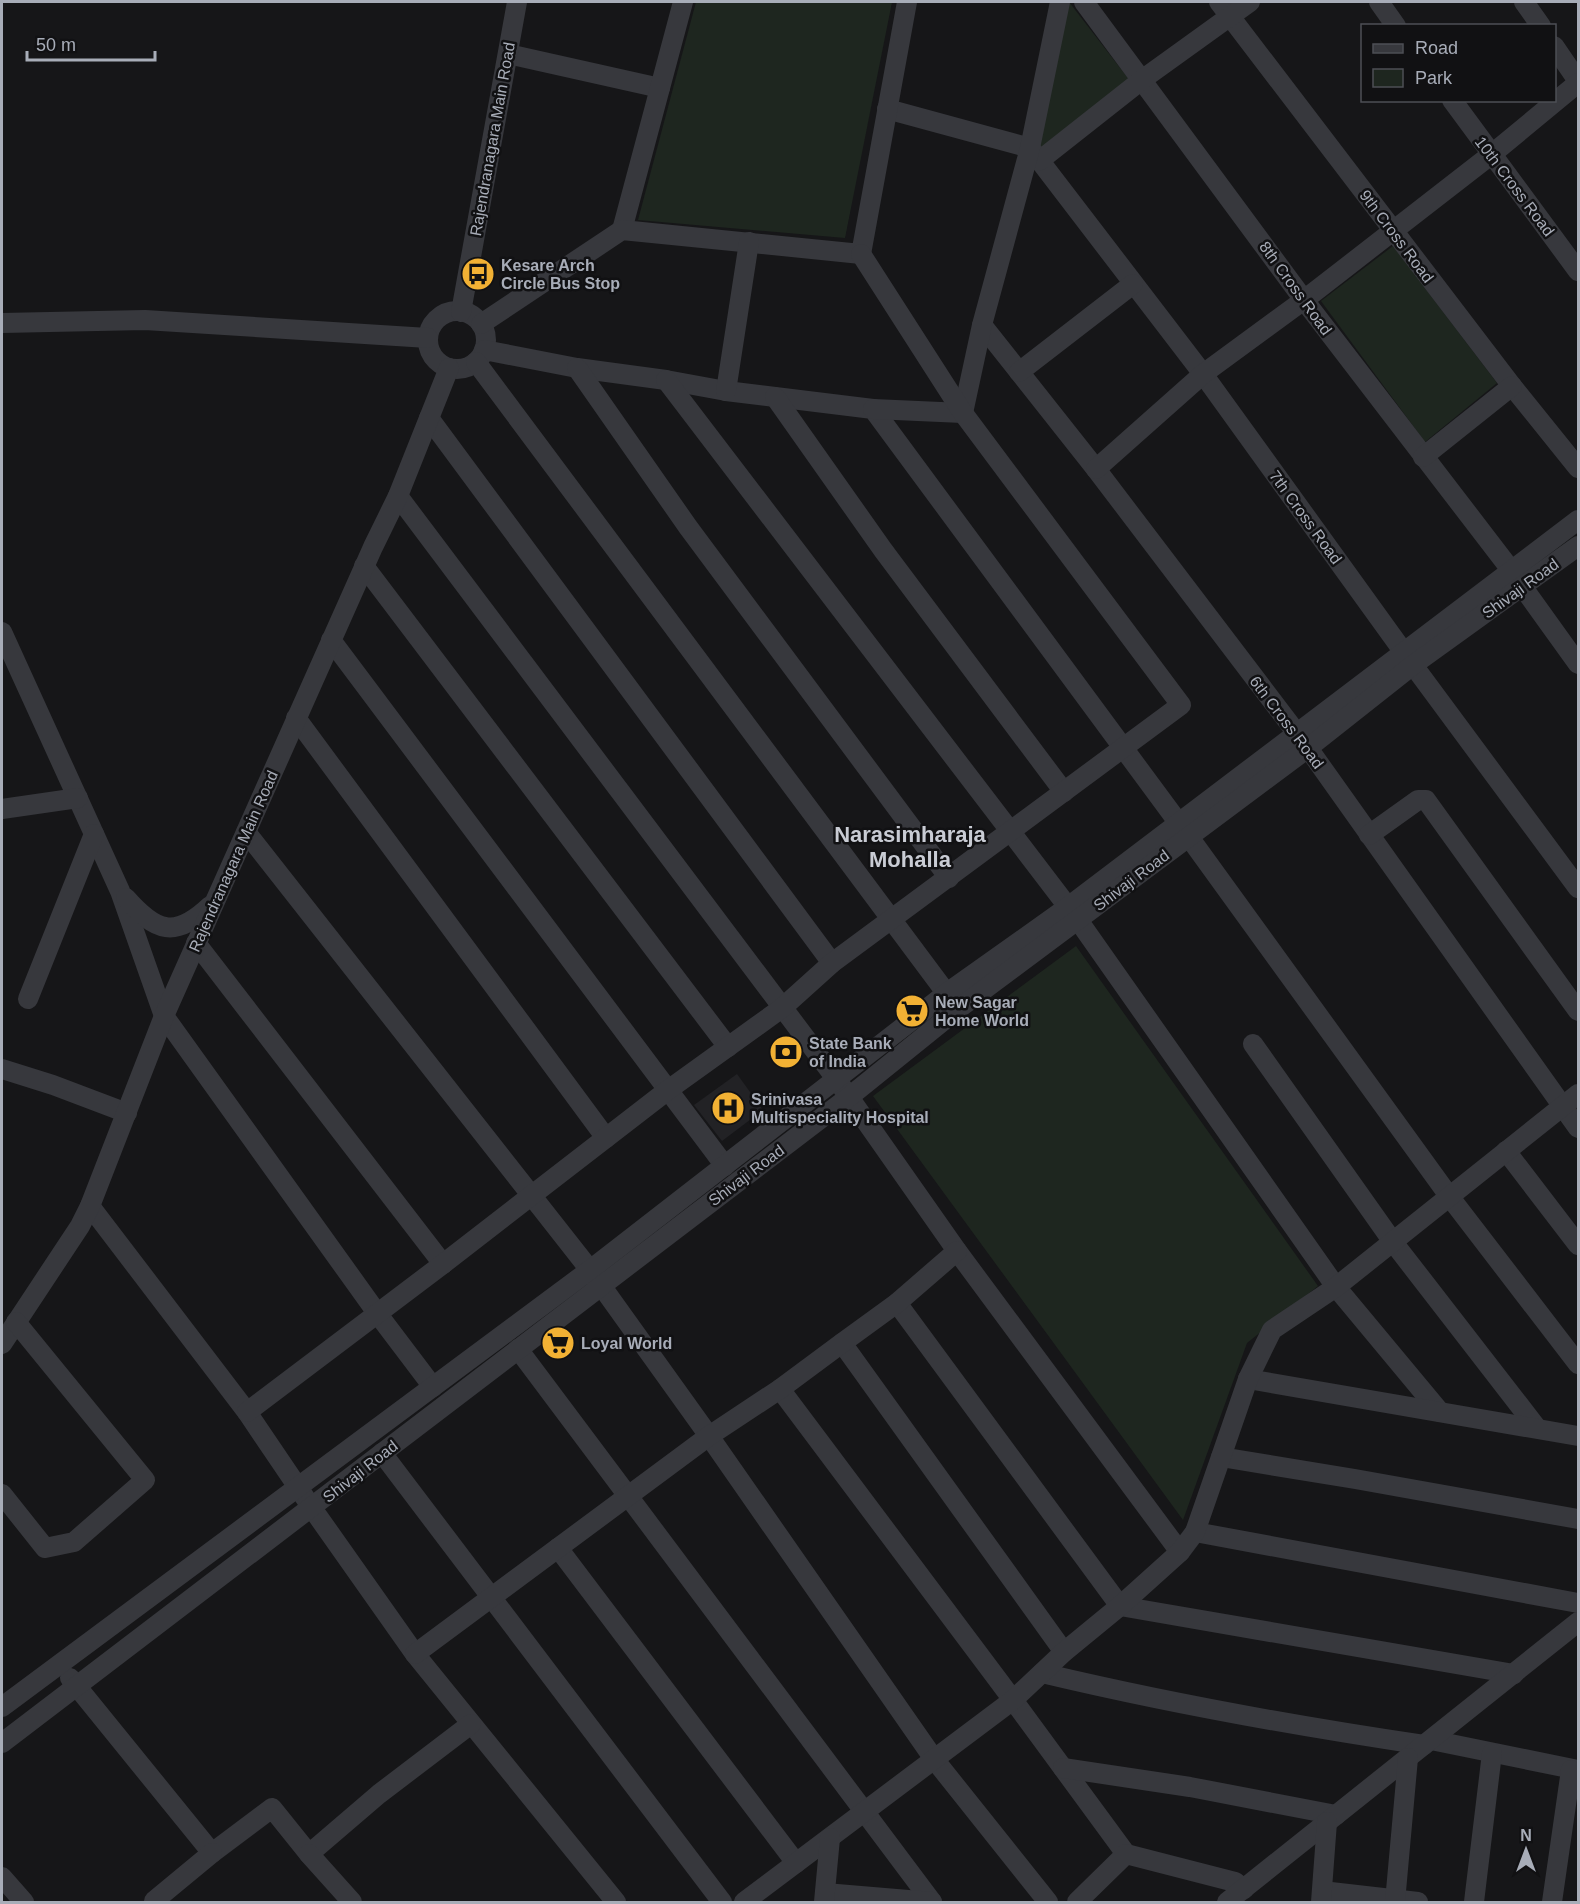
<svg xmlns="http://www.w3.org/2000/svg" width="1580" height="1904" font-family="Helvetica,sans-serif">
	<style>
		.built { fill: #222225 }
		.green { fill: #1e261f }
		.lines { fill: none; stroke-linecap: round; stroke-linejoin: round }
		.minor { stroke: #37383d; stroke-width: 20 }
		.labels { text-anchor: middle; stroke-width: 5; stroke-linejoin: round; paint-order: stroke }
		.street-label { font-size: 16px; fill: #a8adb8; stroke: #111113 }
		.poi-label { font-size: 16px; font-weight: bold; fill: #a8adb8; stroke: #111113; text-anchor: start }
		.district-label { font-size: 22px; font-weight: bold; fill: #c9ccd4; stroke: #111113 }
	</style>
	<rect width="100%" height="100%" fill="#161618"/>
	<path class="built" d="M 737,1074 L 763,1110 L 722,1141 L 694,1105 Z"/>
	<g class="green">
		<path d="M 696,2 L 892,2 L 845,238 L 638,220 Z"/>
		<path d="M 1069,2 L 1131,82 L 1038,151 Z"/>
		<path d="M 1393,246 L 1497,383 L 1425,442 L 1321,301 Z"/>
		<path d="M 1076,946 L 1318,1286 L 1247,1343 L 1183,1520 L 873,1096 Z"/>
	</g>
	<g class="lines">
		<g class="minor">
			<path d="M 1084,2 L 1304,300 L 1511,570"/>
			<path d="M 1219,2 L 1512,386 L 1578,468"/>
			<path d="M 1379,2 L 1396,26"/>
			<path d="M 1524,2 L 1541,26"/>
			<path d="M 1554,46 L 1578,81"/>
			<path d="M 508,54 L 660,88"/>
			<path d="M 1452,100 L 1578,271"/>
			<path d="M 887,109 L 1030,148"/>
			<path d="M 1030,148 L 1203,374 L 1413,665 L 1578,888"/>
			<path d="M 1039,161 L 1143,79 L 1250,2"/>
			<path d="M 622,230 L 683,2"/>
			<circle cx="457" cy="340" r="29"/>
			<path d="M 461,312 L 517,2"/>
			<path d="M 2,323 L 145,320 L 428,338"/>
			<path d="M 481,324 L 622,230 L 861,254 L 907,2"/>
			<path d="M 982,325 L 1096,469 L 1308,748 L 1578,1128"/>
			<path d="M 484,350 L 577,368 L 666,380 L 726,391 L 873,409 L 1189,837 L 1449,1196 L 1578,1364"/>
			<path d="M 476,362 L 953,1002"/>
			<path d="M 577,368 L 688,527 L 949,878"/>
			<path d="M 1019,372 L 1133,284"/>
			<path d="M 666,380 L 1078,920 L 1336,1287 L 1440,1412"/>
			<path d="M 726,391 L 749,242"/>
			<path d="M 775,397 L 883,550 L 1064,792"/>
			<path d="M 873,409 L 963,413 L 982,325 L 1030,148 L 1060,2"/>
			<path d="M 429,418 L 832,963"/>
			<path d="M 1423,457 L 1512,386"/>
			<path d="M 1096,469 L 1203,374 L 1304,300 L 1492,154 L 1578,83"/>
			<path d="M 398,496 L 837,1080 L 957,1251 L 1180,1552"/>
			<path d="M 364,566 L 728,1047"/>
			<path d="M 1522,586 L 1578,664"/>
			<path d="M 2,632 L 120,891 L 164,1016 L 377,1313 L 433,1387"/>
			<path d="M 331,640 L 725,1166"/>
			<path d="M 296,718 L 606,1138"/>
			<path d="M 2,809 L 78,798"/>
			<path d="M 246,832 L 590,1270 L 709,1436 L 934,1759 L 1048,1902"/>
			<path d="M 1369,835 L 1418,800 L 1426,800 L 1578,1011"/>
			<path d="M 126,898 C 156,932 175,939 210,906"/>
			<path d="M 196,943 L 443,1264"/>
			<path d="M 28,999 L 94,834"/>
			<path d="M 1253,1044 L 1393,1242 L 1537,1428"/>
			<path d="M 2,1069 L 53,1085 L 127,1113"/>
			<path d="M 1506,1151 L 1578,1245"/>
			<path d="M 90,1206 L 247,1412 L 312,1508 L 415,1654 L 616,1902"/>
			<path d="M 897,1303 L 1120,1606 L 1514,1674"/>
			<path d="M 842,1343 L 1064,1652"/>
			<path d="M 2,1344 L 80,1226 L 90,1206 L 164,1016 L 373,547 L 398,496 L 449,368"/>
			<path d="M 518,1349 L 932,1902"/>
			<path d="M 1248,1379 L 1578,1436"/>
			<path d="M 780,1389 L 1013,1700 L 1126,1854"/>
			<path d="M 247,1412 L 443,1264 L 668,1090 L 782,1008 L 832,963 L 1181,705 L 963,413 L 861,254"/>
			<path d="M 382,1453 L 722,1902"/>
			<path d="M 1221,1457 L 1355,1479 L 1578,1519"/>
			<path d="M 2,1494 L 45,1548 L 74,1542 L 145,1480 L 16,1322"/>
			<path d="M 1195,1532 L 1578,1603"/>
			<path d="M 558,1548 L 796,1863"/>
			<path d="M 415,1654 L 709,1436 L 780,1389 L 842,1343 L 897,1303 L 957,1251"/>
			<path d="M 1042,1673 C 1168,1703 1296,1726 1424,1745"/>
			<path d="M 70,1678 L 212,1853 L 272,1808 L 309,1854 L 379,1794 L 471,1724"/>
			<path d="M 2,1707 L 590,1270 L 947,993 L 1068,907 L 1578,520"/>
			<path d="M 1431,1740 L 1578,1770"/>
			<path d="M 2,1743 L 849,1097 L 958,1009 L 1308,748 L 1413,665 L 1578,546"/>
			<path d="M 1063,1768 L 1190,1787 L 1336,1815"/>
			<path d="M 309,1854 L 352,1902"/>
			<path d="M 2,1877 L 24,1902"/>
			<path d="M 1322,1891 L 1418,1902"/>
			<path d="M 825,1893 L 932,1902"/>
			<path d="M 155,1902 L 154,1901 L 212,1853"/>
			<path d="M 744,1902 L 1013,1700 L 1064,1652 L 1120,1606 L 1180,1552 L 1195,1532 L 1248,1379 L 1272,1330 L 1336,1287 L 1578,1094"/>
			<path d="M 824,1902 L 830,1838"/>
			<path d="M 1077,1902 L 1126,1854 L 1235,1882 L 1244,1889"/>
			<path d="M 1227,1902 L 1578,1622"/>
			<path d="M 1321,1902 L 1327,1822"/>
			<path d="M 1395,1902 L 1408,1758"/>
			<path d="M 1474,1902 L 1492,1753"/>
			<path d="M 1552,1902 L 1571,1770"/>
		</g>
	</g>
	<defs>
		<g id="bus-disc" transform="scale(1.725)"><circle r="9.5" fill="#f2b134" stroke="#111113"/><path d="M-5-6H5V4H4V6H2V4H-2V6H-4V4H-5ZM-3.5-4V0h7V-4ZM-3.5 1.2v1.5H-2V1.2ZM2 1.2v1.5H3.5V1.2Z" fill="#111"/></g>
		<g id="supermarket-disc" transform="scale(1.725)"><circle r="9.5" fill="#f2b134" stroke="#111113"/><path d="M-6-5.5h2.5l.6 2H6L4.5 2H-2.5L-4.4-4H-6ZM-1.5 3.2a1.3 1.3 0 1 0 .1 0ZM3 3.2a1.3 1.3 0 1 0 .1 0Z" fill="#111"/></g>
		<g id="bank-disc" transform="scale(1.725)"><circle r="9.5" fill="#f2b134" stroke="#111113"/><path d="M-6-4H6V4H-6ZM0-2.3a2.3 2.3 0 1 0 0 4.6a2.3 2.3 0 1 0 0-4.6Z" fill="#111"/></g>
		<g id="hospital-disc" transform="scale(1.725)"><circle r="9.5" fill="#f2b134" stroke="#111113"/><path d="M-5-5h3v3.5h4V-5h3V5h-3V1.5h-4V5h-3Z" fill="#111"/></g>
	</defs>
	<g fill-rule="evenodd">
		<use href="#bus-disc" x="478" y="274"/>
		<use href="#supermarket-disc" x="912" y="1011"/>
		<use href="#bank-disc" x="786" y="1052"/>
		<use href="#hospital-disc" x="728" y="1108"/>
		<use href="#supermarket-disc" x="558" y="1343"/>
	</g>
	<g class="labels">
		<g class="street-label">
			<text transform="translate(492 139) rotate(-80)" y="6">Rajendranagara Main Road</text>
			<text transform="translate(1515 186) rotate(53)" y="6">10th Cross Road</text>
			<text transform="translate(1397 236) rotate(53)" y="6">9th Cross Road</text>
			<text transform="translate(1296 288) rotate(54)" y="6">8th Cross Road</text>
			<text transform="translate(1306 517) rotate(54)" y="6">7th Cross Road</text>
			<text transform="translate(1520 588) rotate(-36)" y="6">Shivaji Road</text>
			<text transform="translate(1287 722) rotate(53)" y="6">6th Cross Road</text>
			<text transform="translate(233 861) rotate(-66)" y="6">Rajendranagara Main Road</text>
			<text transform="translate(1131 880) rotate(-37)" y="6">Shivaji Road</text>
			<text transform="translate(746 1175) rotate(-37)" y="6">Shivaji Road</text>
			<text transform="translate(360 1471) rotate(-38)" y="6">Shivaji Road</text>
		</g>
		<g class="poi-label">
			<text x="501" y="271">Kesare Arch<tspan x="501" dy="18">Circle Bus Stop</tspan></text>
			<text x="935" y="1008">New Sagar<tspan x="935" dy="18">Home World</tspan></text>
			<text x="809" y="1049">State Bank<tspan x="809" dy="18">of India</tspan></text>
			<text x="751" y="1105">Srinivasa<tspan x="751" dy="18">Multispeciality Hospital</tspan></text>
			<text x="581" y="1349">Loyal World</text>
		</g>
		<g class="district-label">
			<text x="910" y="842">Narasimharaja<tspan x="910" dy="25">Mohalla</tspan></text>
		</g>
	</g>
	<rect width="1580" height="1904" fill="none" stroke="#a8adb8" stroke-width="6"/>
	<rect x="1361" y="24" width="195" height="78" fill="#111113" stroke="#4d4f55" stroke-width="1.5"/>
	<rect x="1373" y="44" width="30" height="9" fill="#37383d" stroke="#4d4f55" stroke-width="1.5"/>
	<text x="1415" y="54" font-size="18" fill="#a8adb8">Road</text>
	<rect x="1373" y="69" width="30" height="18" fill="#1e261f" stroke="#4d4f55" stroke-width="1.5"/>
	<text x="1415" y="84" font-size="18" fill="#a8adb8">Park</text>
	<g transform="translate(1526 1850)" stroke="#111113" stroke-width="4.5" paint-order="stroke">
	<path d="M0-4.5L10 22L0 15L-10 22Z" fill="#a8adb8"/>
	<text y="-9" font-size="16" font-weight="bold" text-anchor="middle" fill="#a8adb8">N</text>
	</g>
	<path d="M27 51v9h128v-9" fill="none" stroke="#a8adb8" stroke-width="3"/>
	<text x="36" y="51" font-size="18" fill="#a8adb8" stroke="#111113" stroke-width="4.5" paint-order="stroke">50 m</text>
</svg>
